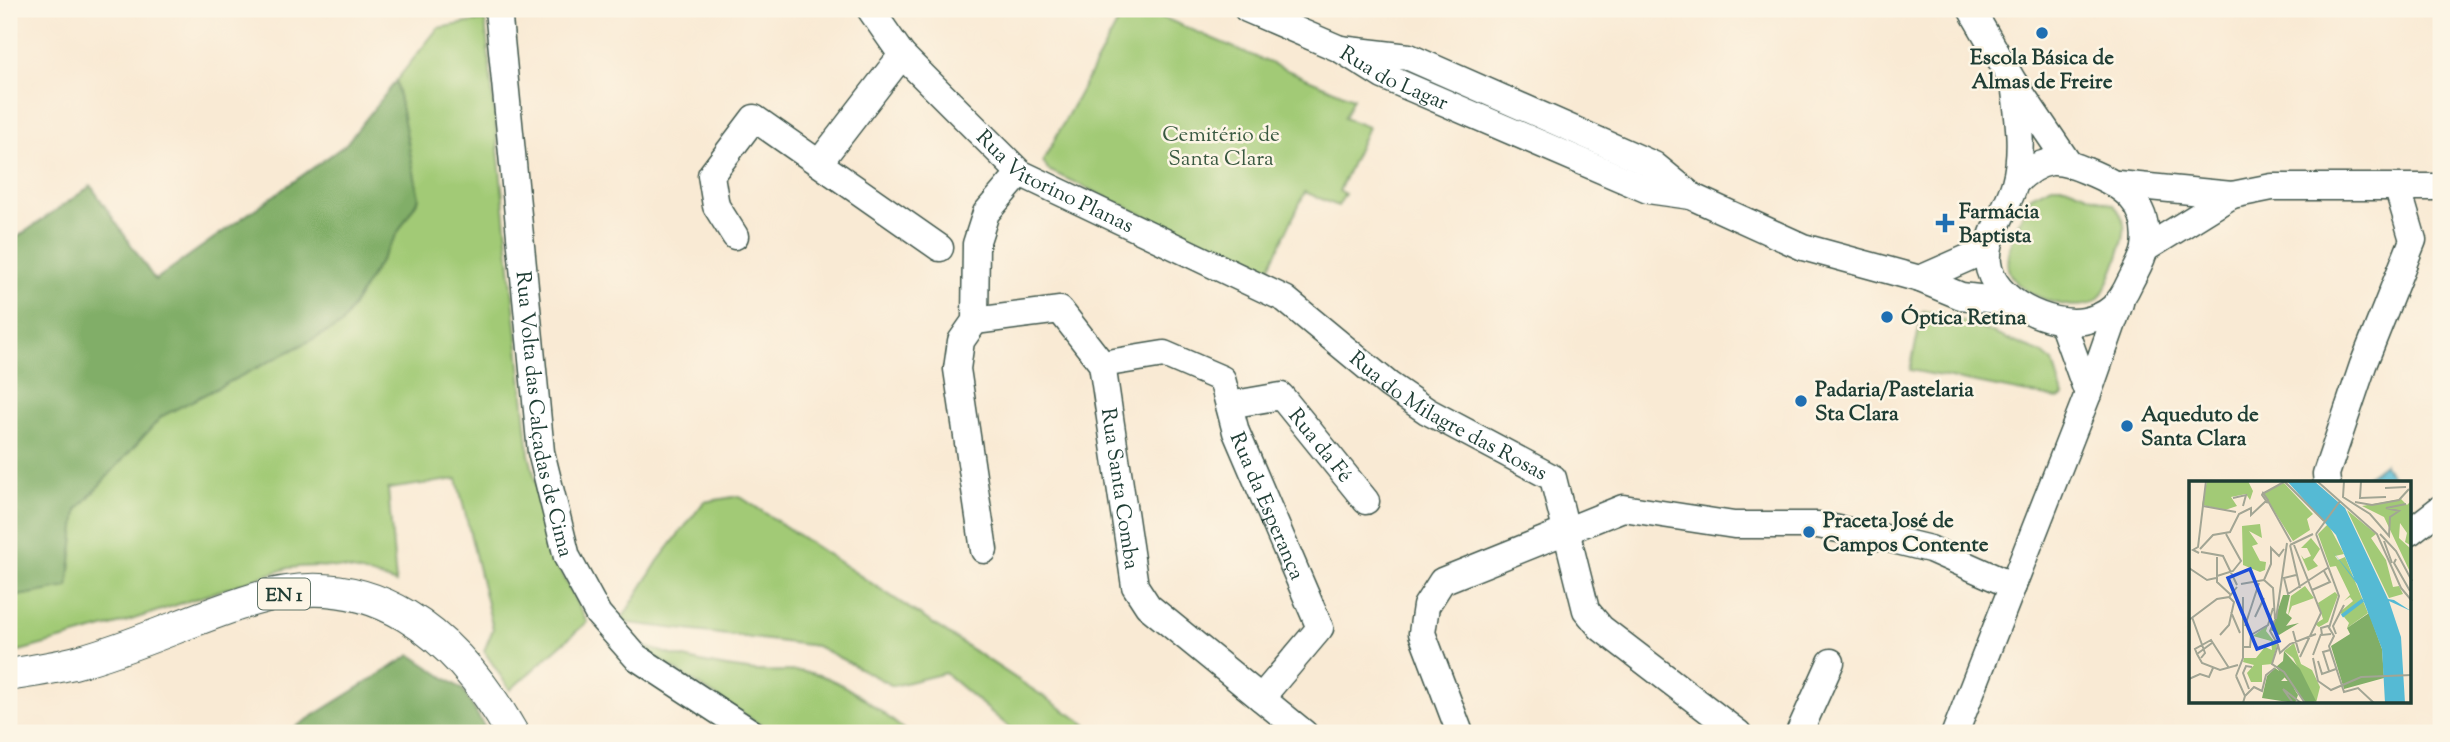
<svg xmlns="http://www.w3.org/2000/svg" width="2450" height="742" font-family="'Sorts Mill Goudy',serif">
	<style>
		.green { fill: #a2ca76; stroke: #608455; stroke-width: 2 }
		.forest { fill: #81ae67; stroke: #50764e; stroke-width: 2 }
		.water { fill: #55bad4; stroke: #3a7c84; stroke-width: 2 }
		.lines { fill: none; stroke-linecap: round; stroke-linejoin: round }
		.minor-casing { stroke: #40574c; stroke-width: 29 }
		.major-casing { stroke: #40574c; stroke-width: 34 }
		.minor { stroke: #fff; stroke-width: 26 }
		.major { stroke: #fff; stroke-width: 32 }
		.poi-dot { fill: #1f6fb2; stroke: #fcf5e5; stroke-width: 2.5 }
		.labels { text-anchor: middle; stroke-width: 5; stroke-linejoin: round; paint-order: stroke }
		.shield { fill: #fcf5e5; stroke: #617469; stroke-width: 2 }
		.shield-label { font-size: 19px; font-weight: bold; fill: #1f3d34 }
		.poi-label { font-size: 21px; font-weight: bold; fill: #1f3d34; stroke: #fcf5e5; text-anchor: start }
		.street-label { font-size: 21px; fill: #1f3d34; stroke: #fcf5e5 }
		.park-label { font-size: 21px; fill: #395941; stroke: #fcf5e5 }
		.inset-river { fill: none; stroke: #55bad4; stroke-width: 3.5 }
		.inset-road { fill: none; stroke: #a2a594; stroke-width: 2 }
		.view { fill: #1d4ed8; fill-opacity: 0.15; stroke: #1d4ed8; stroke-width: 3.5 }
		.inset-edge { fill: none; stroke: #1f3d34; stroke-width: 3.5 }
	</style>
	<rect width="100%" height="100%" fill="#fcf5e5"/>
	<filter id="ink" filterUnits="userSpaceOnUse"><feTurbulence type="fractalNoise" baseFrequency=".0143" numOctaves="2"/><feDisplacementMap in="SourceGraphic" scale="14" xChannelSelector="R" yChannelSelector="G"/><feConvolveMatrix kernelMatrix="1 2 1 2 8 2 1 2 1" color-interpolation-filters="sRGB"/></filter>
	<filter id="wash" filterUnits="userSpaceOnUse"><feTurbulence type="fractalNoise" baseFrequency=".00686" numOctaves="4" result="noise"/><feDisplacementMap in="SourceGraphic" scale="28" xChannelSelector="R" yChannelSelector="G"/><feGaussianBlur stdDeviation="1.57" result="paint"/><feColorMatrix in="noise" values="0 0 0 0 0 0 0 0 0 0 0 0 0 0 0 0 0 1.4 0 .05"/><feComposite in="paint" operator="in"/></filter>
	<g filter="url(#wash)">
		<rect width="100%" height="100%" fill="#f9ead4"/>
		<g class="green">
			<path d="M 1125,9 L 1143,9 L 1353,98 L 1344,118 L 1368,127 L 1339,191 L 1345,194 L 1338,206 L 1305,192 L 1267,273 L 1048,170 L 1043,161 Z"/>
			<path d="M 485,20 L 529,454 L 555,561 L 587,622 L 510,690 L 484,651 L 493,629 L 457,479 L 388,489 L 396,583 C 359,569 327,563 288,568 L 125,622 L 9,654 L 9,591 L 18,596 L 68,587 L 77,510 L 162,416 L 341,325 L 419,198 L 396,81 L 438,28 Z"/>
			<path d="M 2052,186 L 2065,186 L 2114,205 C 2119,211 2123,217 2124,224 C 2127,239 2107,295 2094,302 C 2072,315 2012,293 2008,268 C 2004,246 2023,216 2031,196 Z"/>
			<path d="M 1923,311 L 1950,316 L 2042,353 L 2053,362 L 2063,396 L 2058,399 L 1910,370 Z"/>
			<path d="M 739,496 L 1099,733 L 1016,733 L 945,673 L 893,686 L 817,646 L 620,622 L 658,561 L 704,502 Z"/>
			<path d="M 646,647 C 682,659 717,667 755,671 C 777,673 798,668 819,675 C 851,685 882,713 908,733 L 773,733 L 645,650 Z"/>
		</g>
		<g class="forest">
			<path d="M 396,81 L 419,198 L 341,325 L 162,416 L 77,510 L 68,587 L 18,596 L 9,591 L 9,243 L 91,186 L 155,280 L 345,145 Z"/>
			<path d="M 411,655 L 463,690 L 488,733 L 286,733 Z"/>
		</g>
		<path class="water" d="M 2384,464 L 2384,465 L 2398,483 L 2372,483 L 2367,477 Z"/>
	</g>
	<g filter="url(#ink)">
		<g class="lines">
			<g class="minor-casing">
				<g id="minor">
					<path id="s1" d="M 498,9 L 541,452 L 567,557 L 598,614 L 636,657 L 752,733"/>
					<path id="s2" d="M 870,9 L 902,55 L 1020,173 L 1285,299 L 1389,385 L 1427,411 L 1553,478 L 1586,610 L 1601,628 L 1738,733"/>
					<path id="s3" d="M 1247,9 L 1340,49 L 1383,76 L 1648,190 L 1691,196"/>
					<path d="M 1971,9 L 2014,83 L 2069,164"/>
					<path d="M 1340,49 L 1409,57 L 1654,165 L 1693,197 L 1803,247 L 1920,279 L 1961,296 L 2013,302"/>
					<path d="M 2014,83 C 2018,116 2024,150 2015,183 C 2008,209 1985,236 1988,263 C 1992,301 2051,327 2084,321 C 2109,316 2120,304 2130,282 C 2135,272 2143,259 2145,248 C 2151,203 2122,185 2087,171 C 2076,166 2063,161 2051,162 C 2036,164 2025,173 2015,183"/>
					<path d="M 819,163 L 902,55"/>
					<path d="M 2118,184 L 2232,195 L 2272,187 L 2441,187"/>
					<path d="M 735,236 L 716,206 L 711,175 L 754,118 L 940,248"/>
					<path d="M 2145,249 L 2232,195"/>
					<path d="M 1920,279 L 1988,249"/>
					<path id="s4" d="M 975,321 L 1060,310 L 1102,364 L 1135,586 L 1148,606 L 1304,733"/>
					<path d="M 2062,322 L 2088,394"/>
					<path id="s5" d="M 1102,364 L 1164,354 L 1222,379 L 1236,432 L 1320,628 L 1261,698"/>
					<path id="s6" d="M 1229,405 L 1281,396 L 1366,501"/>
					<path d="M 2327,483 L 2326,474 L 2363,365 L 2413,240 L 2398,189"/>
					<path d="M 2410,532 L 2441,508"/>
					<path d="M 984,550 L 957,369 L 961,341 L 975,321 L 976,244 L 986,213 L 1020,173"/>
					<path d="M 1460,733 L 1422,633 L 1426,606 L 1442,581 L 1623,508 L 1734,525 L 1818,525 L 1885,538 L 1930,549 L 2013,586"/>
					<path d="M 1799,733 L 1831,662"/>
					<path d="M 1955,733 L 2088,394 L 2120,303"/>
				</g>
			</g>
			<g class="major-casing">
				<path id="major" d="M 9,675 C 31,671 55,668 77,662 C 137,646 193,618 252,600 C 372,562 457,636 512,733"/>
			</g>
			<use href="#minor" class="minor"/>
			<use href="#major" class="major"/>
		</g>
	</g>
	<g class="poi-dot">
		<circle cx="2042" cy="33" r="7"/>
		<path d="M1941.5 212.5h7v7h7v7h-7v7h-7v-7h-7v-7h7z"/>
		<circle cx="1887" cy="317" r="7"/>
		<circle cx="1801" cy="401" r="7"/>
		<circle cx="2127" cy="426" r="7"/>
		<circle cx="1809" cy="532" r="7"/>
	</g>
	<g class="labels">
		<rect class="shield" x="258" y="578.5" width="52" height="31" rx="5"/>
		<g class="shield-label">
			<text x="284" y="601">EN 1</text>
		</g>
		<g class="poi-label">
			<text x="2042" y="64" text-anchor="middle">Escola Básica de<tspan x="2042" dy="24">Almas de Freire</tspan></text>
			<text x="1959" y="218">Farmácia<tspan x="1959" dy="24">Baptista</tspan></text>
			<text x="1901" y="324">Óptica Retina</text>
			<text x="1815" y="396">Padaria/Pastelaria<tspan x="1815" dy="24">Sta Clara</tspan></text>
			<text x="2141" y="421">Aqueduto de<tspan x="2141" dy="24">Santa Clara</tspan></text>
			<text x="1823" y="527">Praceta José de<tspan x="1823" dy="24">Campos Contente</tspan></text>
		</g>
		<g class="street-label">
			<text dy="7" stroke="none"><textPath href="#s3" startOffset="163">Rua do Lagar</textPath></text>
			<text dy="7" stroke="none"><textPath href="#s2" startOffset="257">Rua Vitorino Planas</textPath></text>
			<text dy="7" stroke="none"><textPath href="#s1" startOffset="408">Rua Volta das Calçadas de Cima</textPath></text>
			<text dy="7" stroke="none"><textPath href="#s2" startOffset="718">Rua do Milagre das Rosas</textPath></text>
			<text dy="7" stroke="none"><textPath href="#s6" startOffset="116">Rua da Fé</textPath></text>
			<text dy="7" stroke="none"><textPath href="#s4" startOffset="280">Rua Santa Comba</textPath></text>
			<text dy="7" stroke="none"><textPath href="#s5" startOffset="261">Rua da Esperança</textPath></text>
		</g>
		<g class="park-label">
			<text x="1221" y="141">Cemitério de<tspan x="1221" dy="24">Santa Clara</tspan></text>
		</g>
	</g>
	<g transform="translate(2189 481)">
		<rect width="222" height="222" fill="#f9ead4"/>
		<path d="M 18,0 L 59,0 L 64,10 L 61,19 L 57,13 L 42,16 L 48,25 L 36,29 L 13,24 ZM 95,2 L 124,33 L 118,38 L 121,49 L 104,60 L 74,12 ZM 212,18 L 218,24 L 222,20 L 221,64 L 216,61 L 218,52 L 211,42 L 210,57 L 222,68 L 222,93 L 195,36 L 173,25 ZM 158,29 L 187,53 L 182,57 L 197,79 L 204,106 L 210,105 L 214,113 L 200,117 ZM 71,43 L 73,57 L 60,50 L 69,63 L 63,65 L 71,80 L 77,81 L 76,89 L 71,91 L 54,84 L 53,45 ZM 139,43 L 155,73 L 146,75 L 149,79 L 156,76 L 179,132 L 158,147 L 160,142 L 151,131 L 164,120 L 161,116 L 155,120 L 161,114 L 147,85 L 141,86 L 129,53 ZM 122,57 L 131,68 L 124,79 L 129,85 L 119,90 L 112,74 L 115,78 L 122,75 L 118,67 L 112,67 ZM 116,105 L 125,117 L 103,125 L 99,135 L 102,115 ZM 146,111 L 149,114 L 139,141 L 130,146 L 126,143 L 134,138 L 129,122 ZM 79,144 L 77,150 L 88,164 L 83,183 L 73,184 L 73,201 L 62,201 L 58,192 L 65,184 L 54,181 L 55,177 L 67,177 L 76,166 L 83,169 L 82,160 L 64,155 ZM 105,162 L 112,183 L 123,189 L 131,206 L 127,222 L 104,177 L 95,170 Z" fill="#a2ca76"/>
		<path d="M 94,114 L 101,114 L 97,132 L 103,137 L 97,145 L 110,142 L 90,154 L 82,149 ZM 180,132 L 193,168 L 195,197 L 155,208 L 142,165 L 161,153 L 158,147 ZM 95,170 L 111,188 L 127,220 L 123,222 L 117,222 L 87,186 L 94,180 ZM 86,187 L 97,195 L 92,200 L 100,200 L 109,214 L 106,222 L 73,217 L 78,195 Z" fill="#81ae67"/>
		<path d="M 98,0 L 125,0 L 156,27 L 199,118 L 205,119 L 222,130 L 200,120 L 212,156 L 216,222 L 196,222 L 193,168 L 168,103 L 144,71 L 165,97 L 147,54 Z" fill="#55bad4"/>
		<path class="inset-river" d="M 153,135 L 174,119"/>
		<path class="inset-road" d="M 95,0 L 135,40M 128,0 L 188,53 L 212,107 L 223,120M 155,0 L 154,16 L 181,33 L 200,55 L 201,36 L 210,30 L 197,27 L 217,23M 172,0 L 171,17 L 197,16M 196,7 L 217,6M 74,12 L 79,19 L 78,21 L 73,14 ZM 75,12 L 95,1M 44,17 L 57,14 L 54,25M 79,20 L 102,61M 166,21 L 183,24 L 210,19 L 220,8M 14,25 L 47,31M 127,53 L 150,115 L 140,147M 127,53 L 151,20M 191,53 L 207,70 L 223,100M 195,60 L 203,82M 101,64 L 111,107M 101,64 L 124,53M 105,64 L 132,132 L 111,176M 11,68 L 24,54 L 41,51 L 50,33 L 62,27 L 62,34 L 77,20M 12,71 L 34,75 L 48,104M 10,72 L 4,69 L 9,66 L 17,0M 28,76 L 28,101 L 42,114M 207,78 L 205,82 L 221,110M 0,87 L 18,99 L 27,97M 107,94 L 95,97 L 99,113 L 140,86M 28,95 L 44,90 L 52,80 L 37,53M 75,99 L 82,83 L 82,67 L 90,75 L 95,68M 75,99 L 84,107 L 86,138M 52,103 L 75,99M 123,109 L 141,101 L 135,90M 42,131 L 51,152M 3,136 L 16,172 L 12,177M 66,136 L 75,117M 87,138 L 98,62M 0,139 L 28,118 L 40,116 L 48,106M 86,139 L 81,150 L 89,164 L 83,183 L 95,191 L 116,222M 56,145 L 70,102M 104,150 L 110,172M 142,153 L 133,154 L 132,147 L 139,145 L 145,155 L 140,165 L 155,211 L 169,207 L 185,222M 147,153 L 144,145 L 155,124M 31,154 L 40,144 L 45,121 L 40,116M 23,162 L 8,173 L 13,182 L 31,189 L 49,184M 89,164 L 91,172 L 101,163 L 127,153M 55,166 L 61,166 L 62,154 L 79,144 L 84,127M 8,173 L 6,168 L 22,159 L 40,187M 124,174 L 132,153M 124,177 L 129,200 L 142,209 L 172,196 L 223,194M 129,180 L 133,193 L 147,188M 140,190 L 134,171 L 141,169M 47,195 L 54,177 L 54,116M 47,195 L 56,215 L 54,222M 0,198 L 11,193 L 20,196 L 24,187M 60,208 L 54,192 L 57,185 L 63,186M 56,215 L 65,206 L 73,210 L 77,194 L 86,187M 104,222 L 94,208 L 112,222"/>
		<path class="view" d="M 61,88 L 90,160 L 68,168 L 39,97 Z"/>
		<rect width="222" height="222" class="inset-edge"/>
	</g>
	<rect width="2450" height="742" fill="none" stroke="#fcf5e5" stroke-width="35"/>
</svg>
